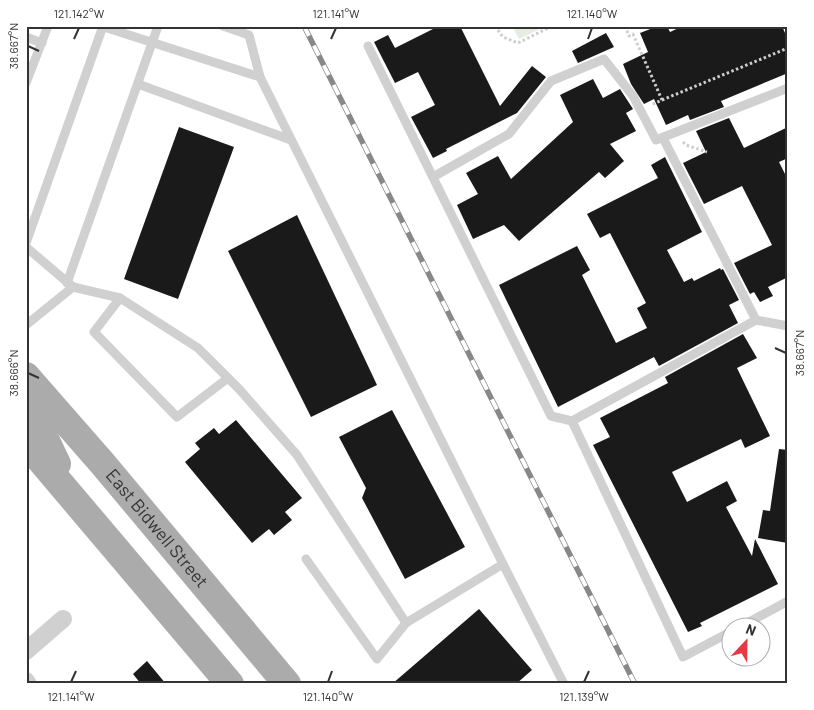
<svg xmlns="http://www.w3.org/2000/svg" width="814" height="710" font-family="Barlow,sans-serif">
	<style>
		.grass { fill: #e6ecdf }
		.building { fill: #1a1a1a }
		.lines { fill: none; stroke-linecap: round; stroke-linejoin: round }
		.path { stroke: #cdcdcd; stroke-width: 3; stroke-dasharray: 2.5 2.5; stroke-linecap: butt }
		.service { stroke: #d0d0d0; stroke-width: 9 }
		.minor { stroke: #d0d0d0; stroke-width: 18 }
		.primary { stroke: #ababab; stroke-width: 28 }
		.rail-casing { stroke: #888; stroke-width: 5.5 }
		.rail { stroke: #fff; stroke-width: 4; stroke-dasharray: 11; stroke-linecap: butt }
		.ticks { fill: none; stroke: #333; stroke-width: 2 }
		.labels { text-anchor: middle; stroke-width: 5; stroke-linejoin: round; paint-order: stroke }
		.street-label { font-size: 18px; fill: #333; stroke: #fff }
		.neatline { fill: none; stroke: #333; stroke-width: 2 }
		.ticks-label { font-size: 12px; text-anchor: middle; fill: #333 }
	</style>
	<rect width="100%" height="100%" fill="#fff"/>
	<path class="grass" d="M 512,26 L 546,26 L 519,39 Z"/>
	<g class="building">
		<path d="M 439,26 L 460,26 L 500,106 L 532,66 L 546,77 L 517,113 L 446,149 L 447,151 L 433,158 L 411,117 L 435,105 L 418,72 L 395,83 L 374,42 L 388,35 L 395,48 Z"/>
		<path d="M 658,26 L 667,26 L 670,32 L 683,26 L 782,26 L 788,40 L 788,73 L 721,101 L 724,107 L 690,120 L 688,115 L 666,125 L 654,99 L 644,104 L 631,84 L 623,64 L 648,52 L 640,33 Z"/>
		<path d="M 606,33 L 614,47 L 578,63 L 572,51 Z"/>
		<path d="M 593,79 L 603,98 L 620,89 L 633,109 L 626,113 L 636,131 L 610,144 L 624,161 L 605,178 L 599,172 L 519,241 L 504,225 L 473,239 L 457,205 L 478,194 L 466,173 L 498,156 L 511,179 L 573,122 L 560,95 Z"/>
		<path d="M 729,118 L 744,148 L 788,127 L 788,158 L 779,162 L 788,180 L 788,277 L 768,287 L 773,296 L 760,302 L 754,292 L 750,294 L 734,263 L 772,245 L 742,186 L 704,204 L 683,163 L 706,152 L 696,131 Z"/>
		<path d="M 179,127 L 234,147 L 178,299 L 124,279 Z"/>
		<path d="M 665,157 L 702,232 L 667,250 L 684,282 L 692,278 L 694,281 L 720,268 L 721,270 L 723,269 L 739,300 L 729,305 L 738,323 L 659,366 L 654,357 L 558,407 L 499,285 L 577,246 L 590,270 L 582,275 L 616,343 L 647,328 L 637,308 L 646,303 L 610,233 L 600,238 L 587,214 L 658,178 L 651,165 Z"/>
		<path d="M 297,215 L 377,385 L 311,417 L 228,251 Z"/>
		<path d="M 743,334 L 757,358 L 737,368 L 770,436 L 745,448 L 741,439 L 672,472 L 687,502 L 727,481 L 737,501 L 726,507 L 752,556 L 755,539 L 778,584 L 700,623 L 702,626 L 688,632 L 593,445 L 610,437 L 600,418 L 668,383 L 665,377 Z"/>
		<path d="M 392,410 L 465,547 L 405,579 L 362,498 L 366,488 L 339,437 Z"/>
		<path d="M 236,420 L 302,498 L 285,512 L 292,520 L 274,535 L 269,529 L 252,543 L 185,462 L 200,449 L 195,443 L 214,428 L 219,434 Z"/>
		<path d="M 779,449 L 788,450 L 788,543 L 758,538 L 763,510 L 770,511 Z"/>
		<path d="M 479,609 L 532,670 L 516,684 L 392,684 Z"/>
		<path d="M 147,661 L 166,684 L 141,684 L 133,674 Z"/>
	</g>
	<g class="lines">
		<g class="path">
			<path d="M 495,26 L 503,37 L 518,43 L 552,26"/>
			<path d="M 625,26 L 629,36 L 633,34 L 662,100 L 651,105"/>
			<path d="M 662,100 L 788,48"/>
			<path d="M 683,142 L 686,145 L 707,152"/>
		</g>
		<g class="service">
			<path d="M 101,26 L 260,77 L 249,35 L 223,26"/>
			<path d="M 26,37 L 42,43"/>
			<path d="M 368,46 L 551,416 L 572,421 L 756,320 L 788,326"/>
			<path d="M 26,83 L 48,26"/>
			<path d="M 138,84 L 291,140"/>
			<path d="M 663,138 L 756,320"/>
			<path d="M 433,177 L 509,134 L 551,81 L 604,59 L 633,96 L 656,140 L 788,88"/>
			<path d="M 26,243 L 103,26"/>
			<path d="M 26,247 L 73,287 L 26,325"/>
			<path d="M 67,283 L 158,26"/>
			<path d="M 73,287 L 120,298 L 198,348 L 240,390 L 297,455 L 406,623 L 503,564 L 260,77"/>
			<path d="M 120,298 L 94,332 L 177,417 L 228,378"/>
			<path d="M 572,421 L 683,657 L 732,631"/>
			<path d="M 306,559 L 377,659 L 406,623"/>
			<path d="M 503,564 L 564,684"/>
			<path d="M 738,628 L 788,601"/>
		</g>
		<g class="minor">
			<path d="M 26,651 L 63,619"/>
			<path d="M 26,681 L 28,684"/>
		</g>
		<g class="primary">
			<path id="s1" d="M 26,376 L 103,464 L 287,684"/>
			<path d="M 26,410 L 39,426 L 57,464"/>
			<path d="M 26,443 L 230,684"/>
		</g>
		<g class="rail-casing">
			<path id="rail" d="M 304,26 L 635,684"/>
		</g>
		<use href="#rail" class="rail"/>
	</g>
	<path class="ticks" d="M 74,39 L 79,28M 331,39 L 336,28M 588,39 L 592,28M 28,46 L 39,51M 775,348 L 786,353M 28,373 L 39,378M 71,682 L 76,671M 328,682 L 332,671M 584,682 L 589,671"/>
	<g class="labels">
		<g class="street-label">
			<text dy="6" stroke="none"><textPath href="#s1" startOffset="201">East Bidwell Street</textPath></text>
		</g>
	</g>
	<rect width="814" height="710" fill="none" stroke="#ffffff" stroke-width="55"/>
	<g transform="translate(746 642) rotate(22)"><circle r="24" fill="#ffffff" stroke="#adadad"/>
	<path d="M0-4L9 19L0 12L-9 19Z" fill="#e63946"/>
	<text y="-8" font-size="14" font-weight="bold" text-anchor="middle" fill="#333333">N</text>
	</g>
	<rect x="28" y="28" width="758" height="654" class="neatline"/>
	<g class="ticks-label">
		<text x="79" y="18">121.142°W</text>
		<text x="336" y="18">121.141°W</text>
		<text x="592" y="18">121.140°W</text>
		<text transform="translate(14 46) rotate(-90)" y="4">38.667°N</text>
		<text transform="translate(800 353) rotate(-90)" y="4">38.667°N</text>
		<text transform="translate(14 373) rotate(-90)" y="4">38.666°N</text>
		<text x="71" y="701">121.141°W</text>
		<text x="328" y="701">121.140°W</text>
		<text x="584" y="701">121.139°W</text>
	</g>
</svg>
